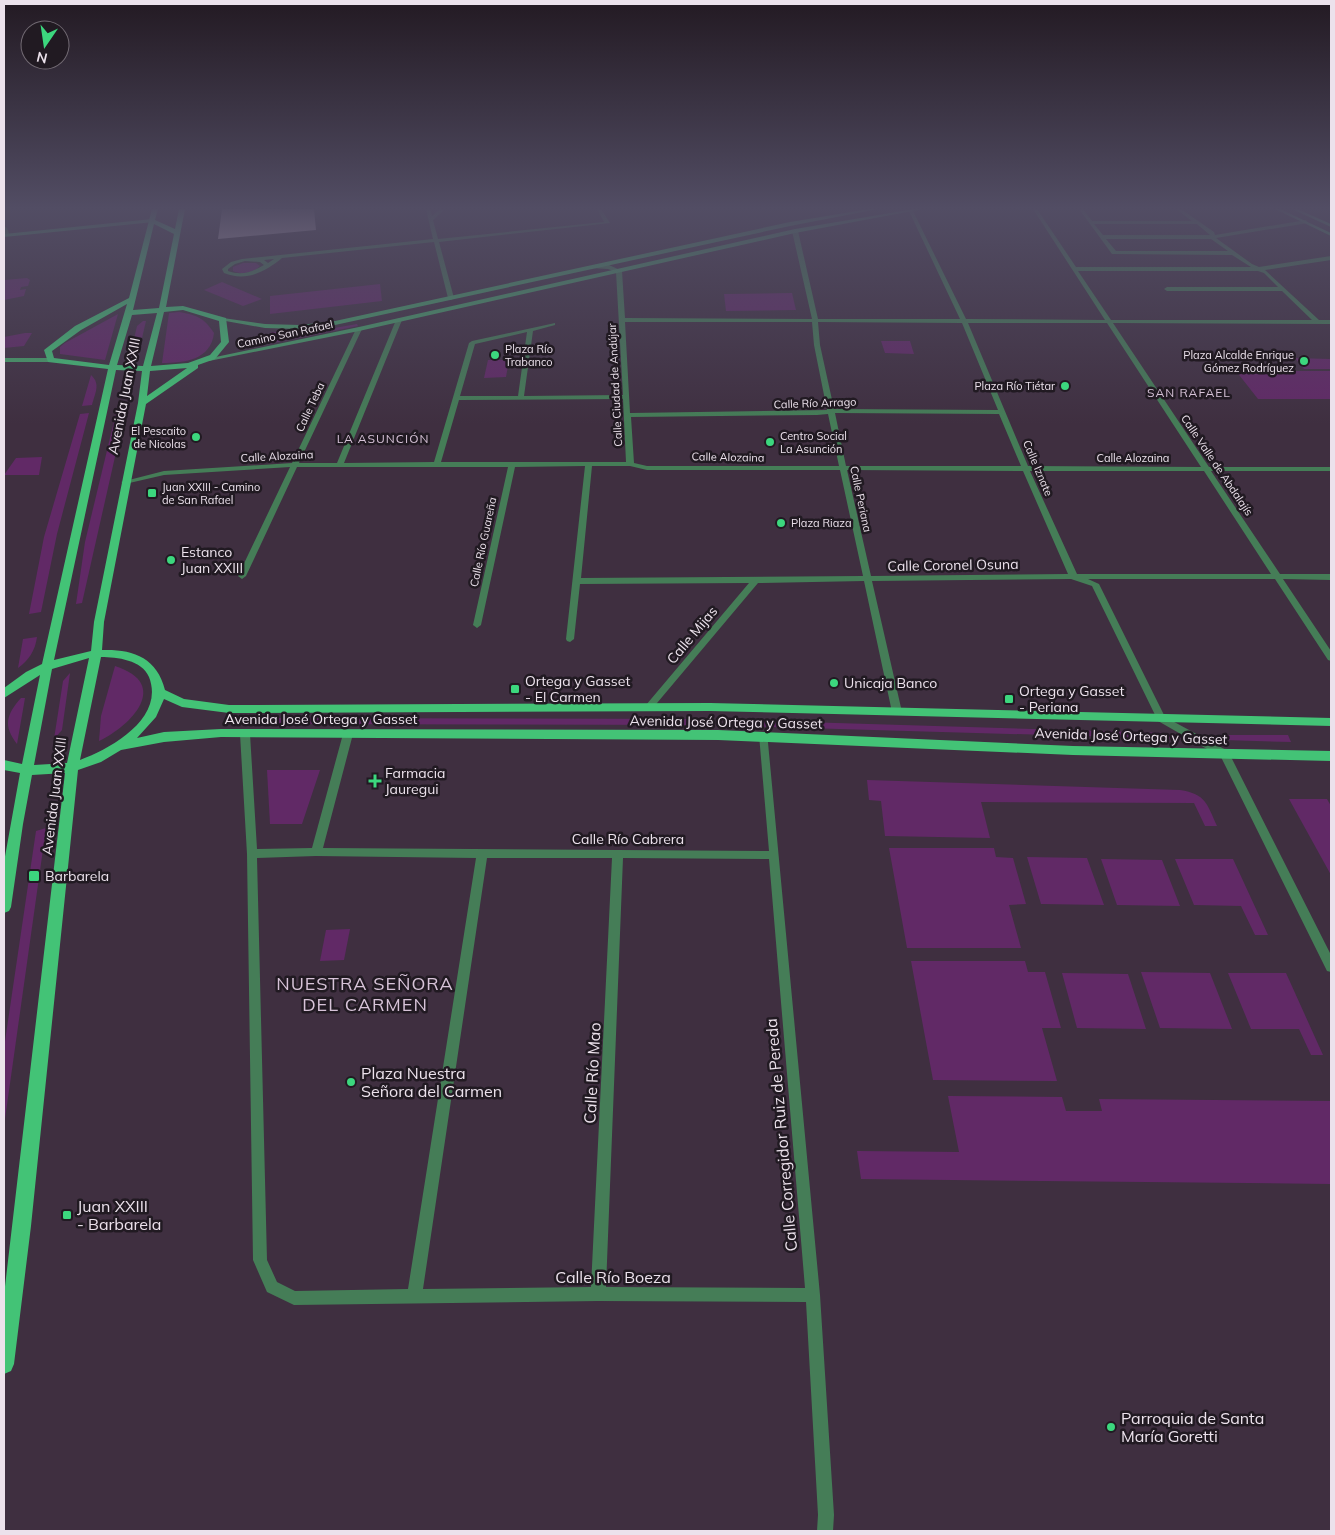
<svg xmlns="http://www.w3.org/2000/svg" width="1335" height="1535" font-family="Mulish,sans-serif">
	<style>
		.green { fill: #612966 }
		.building { fill: #bdaabe }
		.lines { fill: none; stroke-linecap: round; stroke-linejoin: round }
		.minor { fill: #457d57; fill-rule: evenodd }
		.secondary { fill: #46a469; fill-rule: evenodd }
		.primary { fill: #43c376; fill-rule: evenodd }
		.poi-dot { fill: #3cd77e; stroke: #211a22; stroke-width: 2 }
		.labels { text-anchor: middle; stroke-width: 5; stroke-linejoin: round; paint-order: stroke }
		.far-street-label { font-size: 11px; fill: #ece2ec; stroke: #211a22 }
		.far-poi-label { font-size: 11px; fill: #ece2ec; stroke: #211a22; text-anchor: start }
		.far-neighbourhood-label { font-size: 12px; letter-spacing: 1px; fill: #d7c3d8; stroke: #211a22 }
		.street-label { font-size: 14px; fill: #ece2ec; stroke: #211a22 }
		.poi-label { font-size: 14px; fill: #ece2ec; stroke: #211a22; text-anchor: start }
		.near-poi-label { font-size: 16px; fill: #ece2ec; stroke: #211a22; text-anchor: start }
		.near-street-label { font-size: 16px; fill: #ece2ec; stroke: #211a22 }
		.near-neighbourhood-label { font-size: 18px; letter-spacing: 1px; fill: #d7c3d8; stroke: #211a22 }
	</style>
	<rect width="100%" height="100%" fill="#3f2f40"/>
	<g class="green">
		<path d="M 243,263 L 256,263 L 260,266 C 254,273 242,275 233,271 L 233,267 Z"/>
		<path d="M 27,278 L 30,280 L 28,286 L 21,287 L 20,290 L 26,289 L 24,296 L 4,300 L 4,280 Z"/>
		<path d="M 222,282 L 262,299 L 243,306 L 204,290 Z"/>
		<path d="M 380,284 L 382,301 L 270,314 L 270,296 Z"/>
		<path d="M 792,293 L 796,310 L 726,311 L 724,294 Z"/>
		<path d="M 179,312 C 197,315 204,318 214,333 C 211,360 184,363 162,363 L 169,313 Z"/>
		<path d="M 118,314 L 105,360 L 60,354 L 60,347 L 65,343 Z"/>
		<path d="M 143,321 L 146,321 L 139,351 L 130,356 L 137,326 Z"/>
		<path d="M 357,324 L 358,326 L 268,344 L 271,332 L 317,331 Z"/>
		<path d="M 25,333 L 32,333 L 24,346 L 4,348 L 4,337 Z"/>
		<path d="M 881,341 L 910,341 L 914,354 L 885,353 Z"/>
		<path d="M 1295,358 L 1330,359 L 1331,369 L 1304,369 Z"/>
		<path d="M 488,360 L 509,360 L 506,377 L 484,378 Z"/>
		<path d="M 1236,371 L 1331,371 L 1331,399 L 1258,399 Z"/>
		<path d="M 91,375 C 101,384 95,393 92,405 L 82,406 Z"/>
		<path d="M 126,408 L 82,603 L 76,604 L 85,542 L 117,409 Z"/>
		<path d="M 89,413 L 57,534 L 41,612 L 29,614 L 44,537 L 80,414 Z"/>
		<path d="M 42,457 L 39,475 L 4,475 L 16,458 Z"/>
		<path d="M 37,637 C 35,651 29,660 18,668 L 23,639 Z"/>
		<path d="M 115,666 C 171,684 132,725 99,741 L 101,716 Z"/>
		<path d="M 70,673 L 62,730 L 54,739 L 63,681 Z"/>
		<path d="M 21,698 L 25,698 L 17,744 C 3,726 6,715 21,698 Z"/>
		<path d="M 240,718 L 697,719 L 697,725 L 237,724 Z"/>
		<path d="M 733,720 L 1166,733 L 1186,739 L 734,726 Z"/>
		<path d="M 1217,735 L 1288,735 L 1291,742 L 1223,740 Z"/>
		<path d="M 267,770 L 320,770 L 302,824 L 270,824 Z"/>
		<path d="M 867,780 L 1180,790 C 1206,794 1207,804 1217,826 L 1205,826 L 1194,803 L 981,802 L 990,838 L 885,836 L 881,801 L 869,800 Z"/>
		<path d="M 1289,799 L 1327,799 L 1331,806 L 1331,875 Z"/>
		<path d="M 46,828 L 4,1126 L 4,1048 L 36,831 Z"/>
		<path d="M 889,848 L 994,848 L 996,857 L 1013,858 L 1026,904 L 1009,905 L 1021,948 L 907,948 Z"/>
		<path d="M 1027,857 L 1087,858 L 1104,905 L 1041,904 Z"/>
		<path d="M 1101,859 L 1162,860 L 1180,906 L 1117,905 Z"/>
		<path d="M 1175,859 L 1233,859 L 1268,935 L 1255,935 L 1241,906 L 1194,905 Z"/>
		<path d="M 350,929 L 344,960 L 320,961 L 326,930 Z"/>
		<path d="M 911,961 L 1025,961 L 1028,972 L 1045,972 L 1061,1028 L 1042,1028 L 1057,1081 L 933,1080 Z"/>
		<path d="M 1141,972 L 1210,973 L 1232,1029 L 1160,1028 Z"/>
		<path d="M 1062,973 L 1128,974 L 1146,1029 L 1077,1028 Z"/>
		<path d="M 1228,973 L 1286,973 L 1323,1055 L 1311,1055 L 1299,1029 L 1251,1029 Z"/>
		<path d="M 948,1096 L 1062,1097 L 1066,1111 L 1102,1111 L 1099,1099 L 1331,1101 L 1331,1184 L 861,1179 L 857,1151 L 959,1152 Z"/>
	</g>
	<path class="building" d="M 222,209 L 314,209 L 316,230 L 218,239 Z"/>
	<g class="lines">
		<g class="minor">
			<path d="M 426,209 L 430,209 L 432,216 L 440,209 L 445,209 L 433,220 L 438,239 L 604,222 L 597,209 L 601,209 L 610,223 L 439,242 L 454,298 L 451,300 L 448,298 L 434,242 L 282,258 C 265,272 246,282 224,273 L 222,269 L 231,262 L 242,259 L 433,239 ZM 274,259 L 268,263 L 264,260 ZM 245,261 L 260,262 L 264,265 C 252,272 242,276 228,271 L 228,269 L 235,264 Z"/>
			<path d="M 1033,209 L 1037,209 L 1076,267 L 1251,267 L 1232,255 L 1112,254 L 1079,209 L 1083,209 L 1092,221 L 1192,221 L 1176,209 L 1181,209 L 1214,232 L 1215,235 L 1306,220 L 1308,223 L 1216,238 L 1252,264 L 1259,267 L 1331,256 L 1331,260 L 1265,270 L 1319,320 L 1331,320 L 1331,324 L 1113,323 L 1209,467 L 1331,467 L 1331,471 L 1211,471 L 1280,574 L 1331,574 L 1331,580 L 1283,579 L 1331,651 L 1331,661 L 1328,660 L 1275,579 L 1088,579 L 1099,584 L 1165,717 L 1228,751 L 1331,955 L 1331,972 L 1327,971 L 1221,757 L 1158,721 L 1092,586 L 1071,579 L 872,581 L 902,712 L 897,715 L 892,712 L 864,581 L 758,583 L 652,709 L 646,709 L 644,707 L 646,705 L 749,583 L 580,584 L 574,639 L 570,642 L 567,641 L 566,639 L 585,466 L 515,467 L 481,625 L 477,628 L 473,625 L 508,467 L 297,467 L 246,576 L 242,579 L 238,576 L 290,467 L 164,475 L 125,484 L 121,482 L 164,471 L 292,463 L 356,329 L 359,327 L 362,329 L 299,463 L 337,463 L 396,320 L 399,318 L 402,320 L 344,463 L 434,462 L 469,343 L 472,341 L 555,323 L 555,325 L 533,331 L 524,396 L 623,395 L 616,272 L 608,269 L 592,268 L 592,266 L 594,265 L 609,265 L 622,271 L 625,318 L 812,319 L 792,231 L 795,229 L 798,231 L 818,319 L 960,319 L 909,211 L 911,210 L 913,211 L 966,319 L 1105,320 ZM 1094,224 L 1197,224 L 1210,235 L 1103,235 ZM 1106,239 L 1211,239 L 1228,251 L 1116,251 ZM 1078,271 L 1258,271 L 1264,273 L 1278,287 L 1167,287 L 1164,289 L 1167,291 L 1282,291 L 1312,320 L 1111,320 ZM 625,322 L 812,322 L 814,345 L 827,410 L 630,413 ZM 818,322 L 962,323 L 998,410 L 834,409 L 820,345 ZM 968,323 L 1107,323 L 1201,467 L 1028,466 ZM 527,332 L 518,396 L 460,396 L 475,344 ZM 623,399 L 626,462 L 441,462 L 459,400 ZM 835,413 L 999,414 L 1021,466 L 846,466 ZM 828,414 L 839,466 L 647,466 L 634,463 L 631,417 L 817,415 ZM 592,466 L 630,466 L 647,470 L 840,470 L 863,576 L 581,578 ZM 847,470 L 1023,471 L 1068,574 L 871,576 ZM 1030,471 L 1204,471 L 1271,574 L 1077,574 Z"/>
			<path d="M 4,226 L 7,228 L 10,236 L 5,235 Z"/>
			<path d="M 245,730 L 250,734 L 257,849 L 312,848 L 343,734 L 348,730 L 353,734 L 323,848 L 769,851 L 759,735 L 761,732 L 767,732 L 820,1295 L 834,1515 L 833,1531 L 817,1531 L 818,1515 L 806,1302 L 598,1301 L 294,1305 L 267,1292 L 253,1260 L 247,854 L 240,734 ZM 316,856 L 476,858 L 408,1289 L 295,1291 L 277,1282 L 267,1260 L 257,858 ZM 487,858 L 612,858 L 591,1287 L 423,1289 ZM 623,858 L 769,859 L 805,1288 L 606,1287 Z"/>
		</g>
		<g class="secondary">
			<path d="M 869,209 L 878,209 L 790,226 L 335,325 L 300,329 L 265,328 L 220,320 L 223,318 L 265,324 L 300,325 L 335,321 L 790,222 Z"/>
			<path d="M 914,209 L 923,209 L 795,233 L 359,331 L 209,361 L 206,359 L 359,327 L 795,229 Z"/>
			<path d="M 1275,209 L 1280,209 L 1331,233 L 1331,236 Z"/>
			<path d="M 1292,209 L 1297,209 L 1331,224 L 1331,227 Z"/>
			<path d="M 152,219 L 154,222 L 4,237 L 4,234 Z"/>
			<path d="M 4,358 L 51,358 L 54,360 L 51,362 L 4,362 Z"/>
		</g>
		<path class="primary" d="M 152,209 L 158,209 L 155,220 L 175,229 L 179,209 L 185,209 L 166,307 L 183,306 L 226,318 L 229,342 L 215,359 L 198,365 L 198,368 L 146,404 L 104,622 L 102,650 C 132,649 157,657 165,690 L 184,699 L 229,705 L 710,703 L 1331,718 L 1331,726 L 710,711 L 229,713 L 182,707 L 164,699 L 156,717 L 137,738 L 164,732 L 221,729 L 718,730 L 1073,746 L 1331,751 L 1331,761 L 1073,755 L 718,740 L 221,737 L 164,742 L 121,750 L 101,762 L 78,770 L 31,1226 L 14,1364 L 11,1371 L 4,1374 L 4,1295 L 65,773 L 32,775 L 23,824 L 11,907 L 9,911 L 4,913 L 4,862 L 20,773 L 4,770 L 4,760 L 22,764 L 40,675 L 4,698 L 4,688 L 26,672 L 42,664 L 108,369 L 48,362 L 44,350 L 75,326 L 129,298 ZM 154,224 L 174,234 L 159,308 L 133,310 ZM 127,304 L 109,365 L 54,358 L 52,351 L 81,330 ZM 183,310 L 219,321 L 221,342 L 210,355 L 188,363 L 151,366 L 164,312 ZM 157,313 L 143,366 L 117,365 L 132,315 ZM 187,368 L 147,396 L 150,371 ZM 116,370 L 142,371 L 138,403 L 94,622 L 91,651 L 54,660 ZM 101,657 C 117,657 142,660 149,677 C 165,718 112,748 80,760 ZM 89,658 L 67,763 L 34,765 L 52,669 Z"/>
	</g>
	<linearGradient id="sky" x2="0" y2="1"><stop stop-color="#231a23"/><stop offset="0.49" stop-color="#524d64"/><stop offset="1" stop-color="#524d64" stop-opacity="0"/></linearGradient>
	<rect width="1335" height="424" fill="url(#sky)"/>
	<g class="poi-dot">
		<circle cx="495" cy="355" r="5"/>
		<circle cx="1304" cy="361" r="5"/>
		<circle cx="1065" cy="386" r="5"/>
		<circle cx="196" cy="437" r="5"/>
		<circle cx="770" cy="442" r="5"/>
		<rect x="147" y="488" width="10" height="10" rx="2.5"/>
		<circle cx="781" cy="523" r="5"/>
		<circle cx="171" cy="560" r="5"/>
		<circle cx="834" cy="683" r="5"/>
		<rect x="510" y="684" width="10" height="10" rx="2.5"/>
		<rect x="1004" y="694" width="10" height="10" rx="2.5"/>
		<path d="M372.5 773.5h5v5h5v5h-5v5h-5v-5h-5v-5h5z"/>
		<rect x="28" y="870" width="12" height="12" rx="2.5"/>
		<circle cx="351" cy="1082" r="5"/>
		<rect x="62" y="1210" width="10" height="10" rx="2.5"/>
		<circle cx="1111" cy="1427" r="5"/>
	</g>
	<g class="labels">
		<g class="far-street-label">
			<text transform="translate(285 334) rotate(-12)" y="4">Camino San Rafael</text>
			<text transform="translate(615 385) rotate(-93)" y="4">Calle Ciudad de Andújar</text>
			<text transform="translate(815 403) rotate(-2)" y="4">Calle Río Arrago</text>
			<text transform="translate(310 407) rotate(-65)" y="4">Calle Teba</text>
			<text transform="translate(277 456) rotate(-3)" y="4">Calle Alozaina</text>
			<text transform="translate(728 457) rotate(1)" y="4">Calle Alozaina</text>
			<text x="1133" y="462">Calle Alozaina</text>
			<text transform="translate(1217 465) rotate(56)" y="4">Calle Valle de Abdalajís</text>
			<text transform="translate(1038 468) rotate(67)" y="4">Calle Iznate</text>
			<text transform="translate(861 499) rotate(78)" y="4">Calle Periana</text>
			<text transform="translate(483 542) rotate(-78)" y="4">Calle Río Guareña</text>
		</g>
		<g class="far-poi-label">
			<text x="505" y="353">Plaza Río<tspan x="505" dy="13">Trabanco</tspan></text>
			<text x="1294" y="359" text-anchor="end">Plaza Alcalde Enrique<tspan x="1294" dy="13">Gómez Rodríguez</tspan></text>
			<text x="1055" y="390" text-anchor="end">Plaza Río Tiétar</text>
			<text x="186" y="435" text-anchor="end">El Pescaito<tspan x="186" dy="13">de Nicolas</tspan></text>
			<text x="780" y="440">Centro Social<tspan x="780" dy="13">La Asunción</tspan></text>
			<text x="162" y="491">Juan XXIII - Camino<tspan x="162" dy="13">de San Rafael</tspan></text>
			<text x="791" y="527">Plaza Riaza</text>
		</g>
		<g class="far-neighbourhood-label">
			<text x="1189" y="397">SAN RAFAEL</text>
			<text x="383" y="443">LA ASUNCIÓN</text>
		</g>
		<g class="street-label">
			<text transform="translate(124 396) rotate(-79)" y="5">Avenida Juan XXIII</text>
			<text transform="translate(953 565) rotate(-1)" y="5">Calle Coronel Osuna</text>
			<text transform="translate(692 635) rotate(-50)" y="5">Calle Mijas</text>
			<text x="321" y="724">Avenida José Ortega y Gasset</text>
			<text transform="translate(726 722) rotate(1)" y="5">Avenida José Ortega y Gasset</text>
			<text transform="translate(1131 736) rotate(2)" y="5">Avenida José Ortega y Gasset</text>
			<text transform="translate(54 796) rotate(-83)" y="5">Avenida Juan XXIII</text>
			<text x="628" y="844">Calle Río Cabrera</text>
		</g>
		<g class="poi-label">
			<text x="181" y="557">Estanco<tspan x="181" dy="16">Juan XXIII</tspan></text>
			<text x="525" y="686">Ortega y Gasset<tspan x="525" dy="16">- El Carmen</tspan></text>
			<text x="844" y="688">Unicaja Banco</text>
			<text x="1019" y="696">Ortega y Gasset<tspan x="1019" dy="16">- Periana</tspan></text>
			<text x="385" y="778">Farmacia<tspan x="385" dy="16">Jauregui</tspan></text>
			<text x="45" y="881">Barbarela</text>
		</g>
		<g class="near-poi-label">
			<text x="361" y="1079">Plaza Nuestra<tspan x="361" dy="18">Señora del Carmen</tspan></text>
			<text x="77" y="1212">Juan XXIII<tspan x="77" dy="18">- Barbarela</tspan></text>
			<text x="1121" y="1424">Parroquia de Santa<tspan x="1121" dy="18">María Goretti</tspan></text>
		</g>
		<g class="near-street-label">
			<text transform="translate(592 1073) rotate(-87)" y="6">Calle Río Mao</text>
			<text transform="translate(781 1135) rotate(-95)" y="6">Calle Corregidor Ruiz de Pereda</text>
			<text x="613" y="1283">Calle Río Boeza</text>
		</g>
		<g class="near-neighbourhood-label">
			<text x="365" y="990">NUESTRA SEÑORA<tspan x="365" dy="21">DEL CARMEN</tspan></text>
		</g>
	</g>
	<rect width="1335" height="1535" fill="none" stroke="#ece2ec" stroke-width="10"/>
	<g transform="translate(45 45) rotate(193)"><circle r="24" fill="#211a22" stroke="#726a73"/>
	<path d="M0-4L9 19L0 12L-9 19Z" fill="#3cd77e"/>
	<text y="-8" font-size="14" font-weight="bold" text-anchor="middle" fill="#ece2ec">N</text>
	</g>
</svg>
